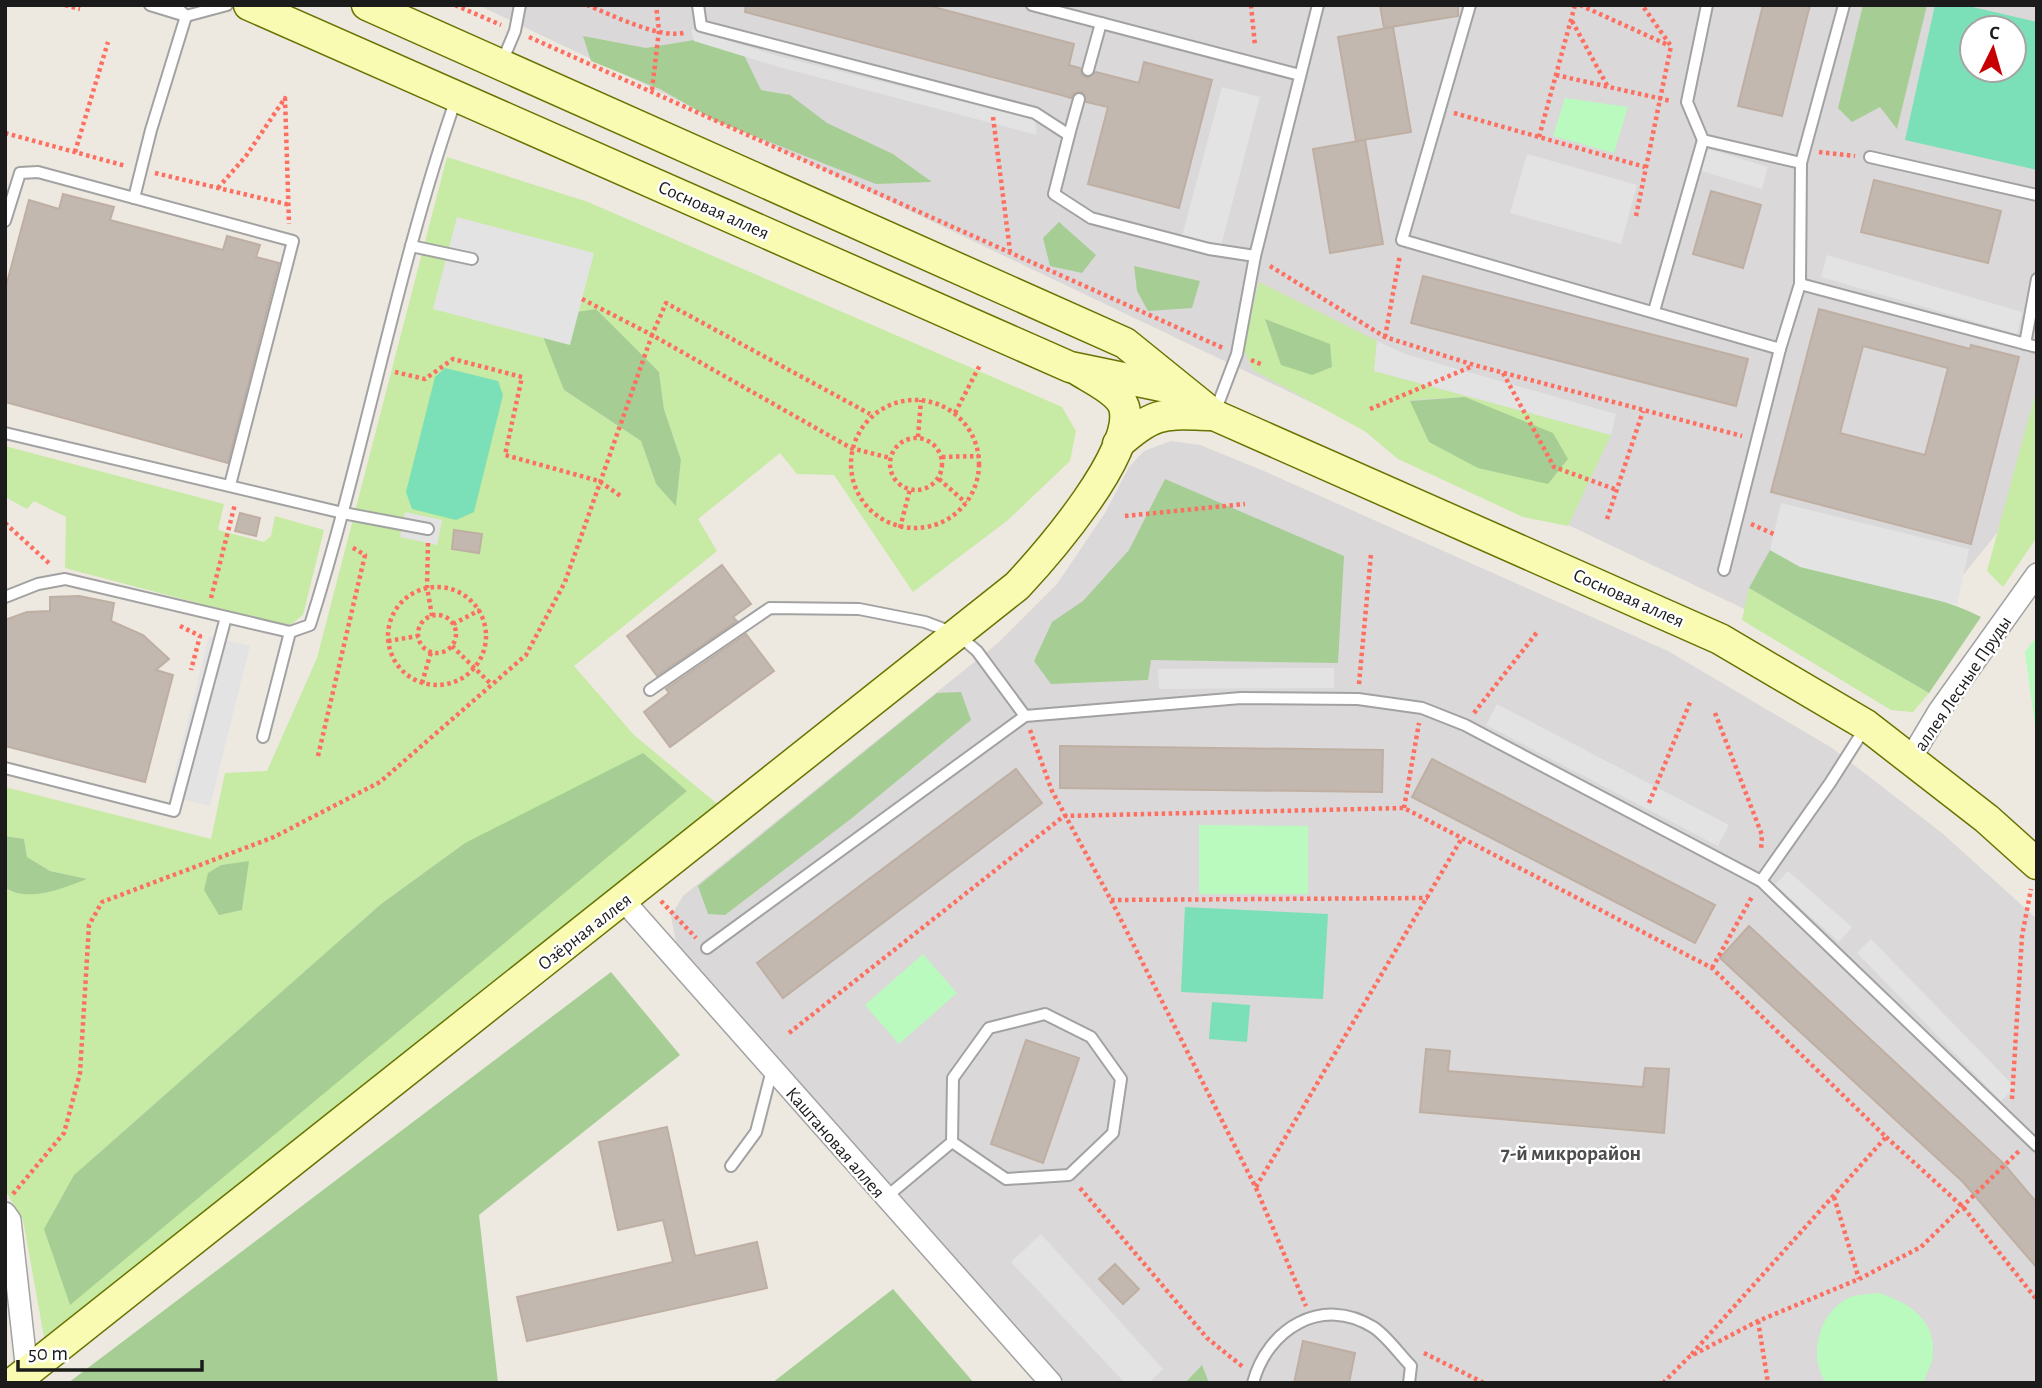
<svg xmlns="http://www.w3.org/2000/svg" width="2042" height="1388" font-family="'Alegreya Sans',sans-serif">
	<style>
		.residential { fill: #dad8d8; fill-rule: evenodd }
		.grass { fill: #c7eaa4; fill-rule: evenodd }
		.forest { fill: #a6ce94 }
		.park { fill: #bafabf }
		.pitch { fill: #7be0b7; fill-rule: evenodd }
		.parking { fill: #e3e3e3 }
		.building { fill: #c2b8b0; stroke: #bfafa3; stroke-width: 2; fill-rule: evenodd }
		.lines { fill: none; stroke-linecap: round; stroke-linejoin: round }
		.lane-casing { stroke: #a2a2a2; stroke-width: 14 }
		.street-casing { stroke: #a2a2a2; stroke-width: 24 }
		.secondary-casing { stroke: #687302; stroke-width: 33 }
		.path { stroke: #fd6f61; stroke-width: 4.5; stroke-dasharray: 3.5 3.5; stroke-linecap: butt }
		.lane { stroke: #fff; stroke-width: 10 }
		.street { stroke: #fff; stroke-width: 21 }
		.secondary { stroke: #f8fbb1; stroke-width: 30 }
		.labels { text-anchor: middle; stroke-width: 5; stroke-linejoin: round; paint-order: stroke }
		.street-label { font-size: 19px; fill: #1b1b1b; stroke: #fff }
		.neighbourhood-label { font-size: 21px; font-weight: bold; fill: #4e4e4e; stroke: #fff }
	</style>
	<rect width="100%" height="100%" fill="#ede9e0"/>
	<g class="residential">
		<path d="M 478,5 L 2037,5 L 2037,483 L 1883,675 ZM 1972,28 L 2014,28 L 2014,70 L 1972,70 Z"/>
		<path d="M 1171,441 L 1200,445 L 1264,471 L 1668,651 L 1832,748 L 1942,833 L 2037,919 L 2037,1383 L 1066,1383 L 676,942 L 671,916 L 683,896 L 998,643 L 1057,584 L 1105,513 L 1129,467 L 1144,451 Z"/>
	</g>
	<g class="grass">
		<path d="M 447,157 L 588,202 L 1062,407 L 1076,431 L 1070,461 L 1008,520 L 913,592 L 834,475 L 797,474 L 780,453 L 698,519 L 717,551 L 574,666 L 634,735 L 727,812 L 44,1337 L 23,1220 L 5,1190 L 5,888 L 12,892 L 85,879 L 50,871 L 27,857 L 24,839 L 5,836 L 5,787 L 211,839 L 225,773 L 267,771 L 317,658 ZM 659,372 L 664,409 L 681,460 L 676,505 L 656,484 L 641,441 L 564,390 ZM 465,843 L 74,1175 L 381,904 ZM 248,862 L 242,910 L 204,890 L 209,873 L 221,865 Z"/>
		<path d="M 1259,282 L 1377,341 L 1374,371 L 1611,435 L 1568,526 L 1523,517 L 1398,459 L 1366,432 L 1253,370 L 1243,347 ZM 1266,319 L 1294,331 L 1281,365 ZM 1465,397 L 1510,417 L 1411,401 L 1411,400 Z"/>
		<path d="M 2037,388 L 2037,537 L 2003,587 L 1987,571 Z"/>
		<path d="M 5,446 L 224,504 L 218,530 L 264,542 L 271,536 L 275,516 L 324,530 L 303,615 L 288,627 L 65,568 L 66,517 L 34,501 L 27,509 L 5,497 Z"/>
		<path d="M 1749,588 L 1929,693 L 1913,712 L 1891,710 L 1742,620 Z"/>
	</g>
	<g class="forest">
		<path d="M 1863,5 L 1927,5 L 1897,129 L 1880,107 L 1852,122 L 1838,108 Z"/>
		<path d="M 583,36 L 646,48 L 694,40 L 744,55 L 761,90 L 790,95 L 827,123 L 893,154 L 932,182 L 876,184 L 716,121 L 660,89 L 591,61 Z"/>
		<path d="M 1059,222 L 1096,255 L 1082,273 L 1050,266 L 1043,238 Z"/>
		<path d="M 1134,266 L 1200,281 L 1192,308 L 1148,311 L 1137,291 Z"/>
		<path d="M 596,309 L 659,372 L 664,409 L 681,460 L 676,506 L 656,484 L 641,441 L 564,390 L 542,334 L 563,314 Z"/>
		<path d="M 1265,319 L 1330,344 L 1332,367 L 1312,375 L 1281,365 Z"/>
		<path d="M 1465,397 L 1553,433 L 1568,459 L 1548,484 L 1478,468 L 1429,442 L 1410,401 Z"/>
		<path d="M 1165,479 L 1344,556 L 1338,663 L 1151,660 L 1148,680 L 1051,684 L 1034,661 L 1052,622 L 1083,601 L 1129,550 Z"/>
		<path d="M 1770,550 C 1836,586 1915,583 1981,617 L 1929,693 L 1749,588 Z"/>
		<path d="M 961,692 L 971,720 L 852,818 L 725,915 L 708,914 L 698,886 L 937,693 Z"/>
		<path d="M 643,753 L 687,791 L 70,1305 L 44,1229 L 74,1175 L 381,904 L 465,843 Z"/>
		<path d="M 5,836 L 24,839 L 27,857 L 50,871 L 87,879 C 63,888 30,903 5,888 Z"/>
		<path d="M 249,861 L 242,910 L 219,915 L 204,890 L 208,873 L 221,865 Z"/>
		<path d="M 611,972 L 680,1055 L 479,1215 L 498,1383 L 68,1383 Z"/>
		<path d="M 893,1289 L 974,1383 L 772,1383 Z"/>
		<path d="M 1202,1365 L 1209,1383 L 1185,1383 Z"/>
	</g>
	<g class="park">
		<path d="M 1565,98 L 1628,107 L 1614,153 L 1553,136 Z"/>
		<path d="M 2037,636 L 2037,742 L 2025,652 Z"/>
		<path d="M 1199,825 L 1308,826 L 1308,894 L 1199,894 Z"/>
		<path d="M 923,954 L 957,993 L 899,1044 L 865,1005 Z"/>
		<path d="M 1879,1293 C 1909,1303 1936,1319 1933,1356 C 1932,1364 1926,1375 1923,1383 L 1827,1383 C 1806,1357 1820,1309 1851,1297 C 1860,1294 1870,1294 1879,1293 Z"/>
	</g>
	<g class="pitch">
		<path d="M 1935,5 L 1964,5 L 2037,22 L 2037,170 L 1905,140 ZM 1972,28 L 2014,28 L 2014,70 L 1972,70 Z"/>
		<path d="M 445,368 L 498,381 L 503,395 L 474,512 L 456,520 L 412,509 L 406,492 L 435,377 Z"/>
		<path d="M 1185,907 L 1328,914 L 1323,999 L 1181,992 Z"/>
		<path d="M 1212,1002 L 1250,1005 L 1247,1042 L 1209,1039 Z"/>
	</g>
	<g class="parking">
		<path d="M 691,29 L 778,56 L 1035,120 L 1037,135 L 779,67 L 694,41 Z"/>
		<path d="M 1222,87 L 1260,97 L 1221,246 L 1182,236 Z"/>
		<path d="M 1705,148 L 1768,167 L 1762,189 L 1698,170 Z"/>
		<path d="M 1527,154 L 1637,185 L 1621,244 L 1510,213 Z"/>
		<path d="M 457,217 L 594,253 L 570,345 L 433,309 Z"/>
		<path d="M 1827,255 L 2022,312 L 2017,334 L 1821,277 Z"/>
		<path d="M 1377,341 L 1405,354 L 1616,414 L 1611,435 L 1374,371 Z"/>
		<path d="M 1781,503 L 1969,549 L 1957,605 L 1800,567 L 1770,550 Z"/>
		<path d="M 405,512 L 442,520 L 437,545 L 400,537 Z"/>
		<path d="M 209,636 L 250,646 L 210,806 L 169,796 Z"/>
		<path d="M 1334,668 L 1334,688 L 1159,689 L 1158,669 Z"/>
		<path d="M 1497,704 L 1729,825 L 1718,846 L 1486,725 Z"/>
		<path d="M 1788,871 L 1852,927 L 1839,942 L 1775,885 Z"/>
		<path d="M 1871,939 L 2015,1087 L 2001,1101 L 1857,953 Z"/>
		<path d="M 1041,1234 L 1163,1369 L 1149,1383 L 1125,1383 L 1011,1262 Z"/>
	</g>
	<g class="building">
		<path d="M 746,5 L 926,5 L 1074,44 L 1069,65 L 1080,68 L 1082,75 L 1087,78 L 1096,72 L 1139,83 L 1144,62 L 1212,80 L 1179,208 L 1088,184 L 1108,107 L 1086,102 L 1082,92 L 1074,93 L 1071,98 L 1061,95 L 745,12 Z"/>
		<path d="M 1380,5 L 1458,5 L 1458,16 L 1384,28 Z"/>
		<path d="M 1763,5 L 1810,5 L 1782,116 L 1738,106 Z"/>
		<path d="M 1393,27 L 1411,132 L 1356,141 L 1338,37 Z"/>
		<path d="M 1365,140 L 1383,244 L 1330,253 L 1313,149 Z"/>
		<path d="M 1874,180 L 2001,211 L 1988,263 L 1861,232 Z"/>
		<path d="M 1711,191 L 1761,205 L 1743,268 L 1693,254 Z"/>
		<path d="M 63,194 L 114,207 L 110,220 L 223,250 L 227,236 L 260,245 L 256,257 L 279,263 L 228,463 L 5,402 L 5,290 L 29,200 L 59,209 Z"/>
		<path d="M 1423,276 L 1748,359 L 1736,406 L 1411,323 Z"/>
		<path d="M 1819,309 L 1970,349 L 1971,345 L 2019,357 L 1971,544 L 1771,492 ZM 1863,346 L 1948,368 L 1925,455 L 1840,433 Z"/>
		<path d="M 240,513 L 260,518 L 256,536 L 235,531 Z"/>
		<path d="M 454,530 L 482,534 L 479,553 L 452,549 Z"/>
		<path d="M 722,565 L 751,604 L 733,617 L 737,621 L 657,676 L 627,636 Z"/>
		<path d="M 79,596 L 114,603 L 111,621 L 143,635 L 169,659 L 156,670 L 173,675 L 145,782 L 5,746 L 5,620 L 27,612 L 50,611 L 50,597 Z"/>
		<path d="M 746,634 L 774,671 L 670,747 L 644,712 L 669,693 L 666,689 Z"/>
		<path d="M 1060,746 L 1383,750 L 1382,792 L 1060,788 Z"/>
		<path d="M 1432,759 L 1715,905 L 1695,943 L 1412,797 Z"/>
		<path d="M 1016,769 L 1042,803 L 783,998 L 757,963 Z"/>
		<path d="M 1749,926 L 2004,1164 L 2037,1203 L 2037,1268 L 1963,1182 L 1720,958 Z"/>
		<path d="M 1026,1040 L 1079,1058 L 1043,1163 L 991,1144 Z"/>
		<path d="M 1426,1049 L 1450,1051 L 1448,1071 L 1643,1087 L 1645,1068 L 1669,1069 L 1664,1133 L 1420,1112 Z"/>
		<path d="M 667,1127 L 695,1256 L 757,1242 L 767,1288 L 527,1341 L 517,1297 L 673,1262 L 663,1220 L 618,1230 L 599,1142 Z"/>
		<path d="M 1115,1264 L 1139,1289 L 1123,1304 L 1099,1279 Z"/>
		<path d="M 1303,1341 L 1355,1353 L 1349,1383 L 1294,1383 Z"/>
	</g>
	<g class="lines">
		<g class="lane-casing">
			<g id="lane">
				<path d="M 150,5 L 186,16 L 227,5"/>
				<path d="M 698,5 L 701,26 L 1035,113 L 1069,135 L 1054,194 L 1091,218 L 1209,249 L 1255,256"/>
				<path d="M 1032,5 L 1300,75"/>
				<path d="M 1470,5 L 1402,240 L 1780,349"/>
				<path d="M 1707,5 L 1687,102 L 1703,140 L 1801,163"/>
				<path d="M 502,62 L 515,31 L 520,5"/>
				<path d="M 1088,70 L 1101,23"/>
				<path d="M 1069,135 L 1079,99"/>
				<path d="M 1870,157 L 2037,195"/>
				<path d="M 134,198 L 151,130 L 186,16 L 174,5"/>
				<path d="M 5,221 L 20,173 L 38,172 L 293,241 L 230,485"/>
				<path d="M 411,246 L 472,259"/>
				<path d="M 1800,284 L 2037,347"/>
				<path d="M 1654,311 L 1703,140"/>
				<path d="M 2025,344 L 2037,279"/>
				<path d="M 1215,412 L 1237,354 L 1255,256 L 1318,5"/>
				<path d="M 5,433 L 343,513 L 428,529"/>
				<path d="M 1724,570 L 1780,349 L 1800,284 L 1801,163 L 1844,5"/>
				<path d="M 5,597 L 38,584 L 65,579 L 290,632 L 310,625 C 365,451 396,271 456,99"/>
				<path d="M 650,690 L 770,608 L 859,609 L 925,622 L 957,634 L 977,651 L 1025,716"/>
				<path d="M 263,737 L 290,632"/>
				<path d="M 5,768 L 174,811 L 226,617"/>
				<path d="M 1761,881 L 1830,783 L 1865,728"/>
				<path d="M 707,948 L 1025,716 L 1241,698 L 1358,699 L 1422,708 L 1465,725 L 1761,881 L 2037,1146"/>
				<path d="M 731,1166 L 756,1132 L 772,1070"/>
				<path d="M 885,1198 L 952,1142 L 953,1078 L 989,1028 L 1045,1014 L 1091,1037 L 1121,1079 L 1113,1133 L 1069,1175 L 1006,1179 L 952,1142"/>
				<path d="M 1253,1383 C 1267,1329 1322,1295 1373,1327 C 1387,1336 1399,1354 1411,1366 L 1409,1383"/>
			</g>
		</g>
		<g class="street-casing">
			<g id="street">
				<path d="M 1911,758 L 1939,711 L 2037,574"/>
				<path d="M 623,900 L 1051,1383"/>
				<path d="M 5,1213 L 10,1220 L 27,1372"/>
			</g>
		</g>
		<g class="secondary-casing">
			<g id="secondary">
				<path d="M 249,5 L 1070,367 L 1181,390"/>
				<path d="M 367,5 L 1125,343 L 1214,415 L 1720,639 L 1866,725 L 1987,819 L 2037,864"/>
				<path d="M 1118,444 C 1156,410 1164,414 1214,415"/>
				<path d="M 13,1383 L 1017,586 C 1046,555 1137,451 1124,407 C 1119,391 1092,379 1078,370"/>
			</g>
		</g>
		<g class="path">
			<path d="M 65,5 L 80,9"/>
			<path d="M 455,5 L 501,25"/>
			<path d="M 587,5 C 610,14 663,41 686,32"/>
			<path d="M 1251,5 L 1255,46"/>
			<path d="M 1580,5 L 1668,45"/>
			<path d="M 1572,21 L 1608,87"/>
			<path d="M 529,37 L 1223,348"/>
			<path d="M 1556,75 L 1671,101"/>
			<path d="M 652,90 L 659,30 L 656,5"/>
			<path d="M 1454,113 L 1645,167"/>
			<path d="M 993,117 L 1010,251"/>
			<path d="M 5,133 L 126,166"/>
			<path d="M 1539,137 L 1575,5"/>
			<path d="M 75,152 L 108,42"/>
			<path d="M 1819,152 L 1855,156"/>
			<path d="M 155,173 L 290,205"/>
			<path d="M 218,188 L 246,156 L 285,98 L 289,224"/>
			<path d="M 1636,216 L 1671,46 L 1642,5"/>
			<path d="M 1270,266 L 1385,337 L 1474,365 L 1742,436"/>
			<path d="M 582,299 L 652,335 L 666,303 L 870,414"/>
			<path d="M 1385,337 L 1400,255"/>
			<path d="M 1251,360 L 1263,365"/>
			<path d="M 395,372 L 425,379 L 453,359 L 522,377 L 505,455 L 599,481 L 622,497"/>
			<path d="M 1503,373 L 1554,467 L 1617,490"/>
			<circle cx="915" cy="464" r="64"/>
			<path d="M 1370,409 L 1473,366"/>
			<path d="M 955,413 L 980,365"/>
			<path d="M 918,437 L 921,400"/>
			<circle cx="916" cy="464" r="26"/>
			<path d="M 942,457 L 979,456"/>
			<path d="M 939,479 L 966,503"/>
			<path d="M 1125,516 L 1245,504"/>
			<path d="M 1607,519 L 1643,411"/>
			<path d="M 5,523 L 51,565"/>
			<path d="M 1751,524 L 1776,535"/>
			<path d="M 900,528 L 910,489"/>
			<path d="M 428,543 L 427,587 L 432,616"/>
			<circle cx="437" cy="636" r="49"/>
			<path d="M 211,598 L 235,504"/>
			<circle cx="437" cy="634" r="19"/>
			<path d="M 453,624 L 480,610"/>
			<path d="M 180,626 L 200,636 L 191,670"/>
			<path d="M 388,641 L 418,636"/>
			<path d="M 452,646 L 492,685"/>
			<path d="M 422,683 L 431,652"/>
			<path d="M 1359,684 L 1371,554"/>
			<path d="M 1474,713 L 1538,631"/>
			<path d="M 1715,713 L 1762,835 L 1761,850"/>
			<path d="M 1030,730 L 1052,791 L 1111,900 L 1256,1188 L 1306,1306"/>
			<path d="M 318,756 L 365,555 L 350,546"/>
			<path d="M 1649,803 L 1691,700"/>
			<path d="M 1404,808 L 1419,723"/>
			<path d="M 1111,900 L 1428,898"/>
			<path d="M 661,901 L 696,938"/>
			<path d="M 1712,968 L 1753,895"/>
			<path d="M 789,1033 L 1064,816 L 1404,808 L 1712,968 L 1886,1137 L 1689,1357"/>
			<path d="M 2012,1099 L 2022,936 L 2031,889"/>
			<path d="M 1886,1137 L 1963,1207 L 2037,1300"/>
			<path d="M 1256,1187 L 1462,838"/>
			<path d="M 1080,1188 L 1207,1338 L 1243,1367"/>
			<path d="M 13,1194 L 64,1133 L 80,1073 L 89,925 L 102,902 L 274,837 L 380,782 L 526,655 L 565,582 L 652,335 L 851,448 L 890,458"/>
			<path d="M 1834,1197 L 1859,1279"/>
			<path d="M 1758,1321 L 1768,1383"/>
			<path d="M 1424,1353 L 1484,1383"/>
			<path d="M 1663,1383 L 1689,1357 L 1758,1321 L 1859,1279 L 1921,1247 L 2019,1151"/>
		</g>
		<use href="#lane" class="lane"/>
		<use href="#street" class="street"/>
		<use href="#secondary" class="secondary"/>
	</g>
	<g class="labels">
		<g class="street-label">
			<text transform="translate(714 209) rotate(24)" y="7">Сосновая аллея</text>
			<text transform="translate(1629 597) rotate(24)" y="7">Сосновая аллея</text>
			<text transform="translate(1962 683) rotate(-56)" y="7">аллея Лесные Пруды</text>
			<text transform="translate(584 931) rotate(-38)" y="7">Озёрная аллея</text>
			<text transform="translate(836 1142) rotate(49)" y="7">Каштановая аллея</text>
		</g>
		<g class="neighbourhood-label">
			<text x="1571" y="1160">7-й микрорайон</text>
		</g>
	</g>
	<rect width="2042" height="1388" fill="none" stroke="#1b1b1b" stroke-width="14"/>
	<g transform="translate(1993 49) rotate(5)"><circle r="33" fill="#ffffff" stroke="#a4a4a4" stroke-width="2"/>
	<path d="M0-5L12 26L0 18L-12 26Z" fill="#c70003"/>
	<text y="-10" font-size="19" font-weight="bold" text-anchor="middle" fill="#1b1b1b">С</text>
	</g>
	<path d="M18 1360v10h184v-10" fill="none" stroke="#1b1b1b" stroke-width="3.5"/>
	<text x="28" y="1360" font-size="21" fill="#1b1b1b" stroke="#ffffff" stroke-width="5" paint-order="stroke">50 m</text>
</svg>
